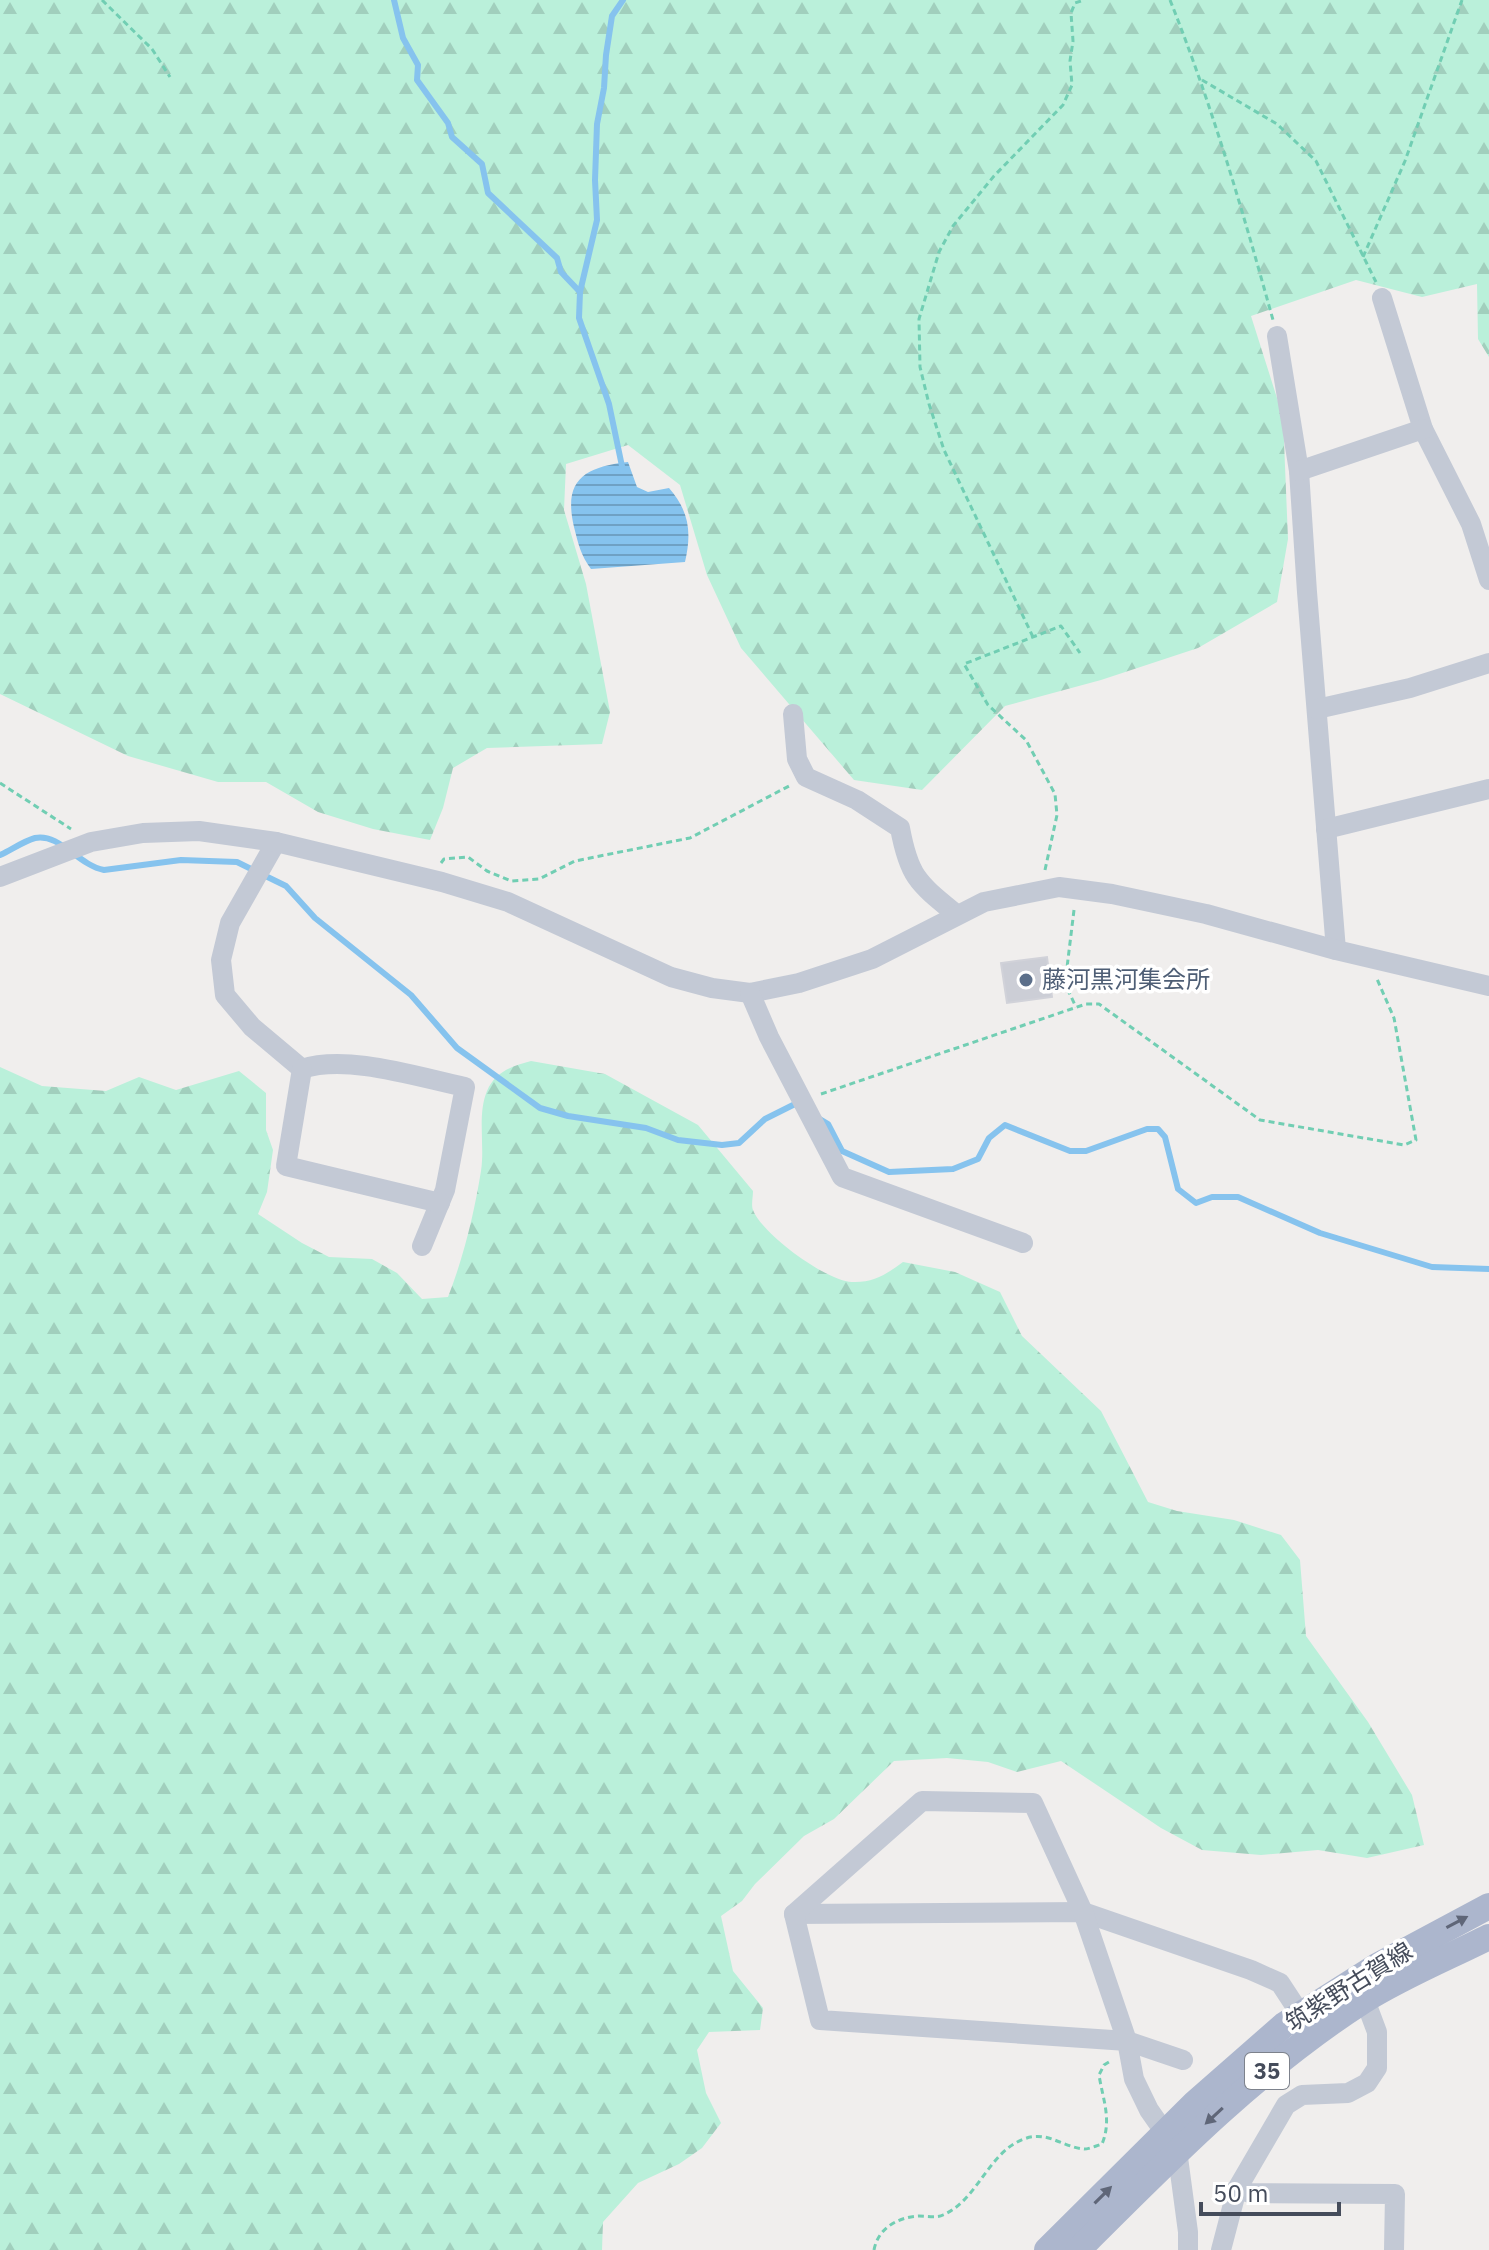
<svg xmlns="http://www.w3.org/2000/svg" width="1489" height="2250" font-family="'IBM Plex Sans','Noto Sans JP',sans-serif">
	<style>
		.forest { fill: url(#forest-firs) }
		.water { fill: url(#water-rules) }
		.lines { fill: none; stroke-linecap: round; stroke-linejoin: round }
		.stream { stroke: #86c3ee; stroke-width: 6 }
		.building { fill: #ccced6; stroke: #d1d2d9; stroke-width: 2 }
		.path { stroke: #71ceb3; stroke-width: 3; stroke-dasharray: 6 4; stroke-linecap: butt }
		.minor { stroke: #c3c9d5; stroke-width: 20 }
		.major { stroke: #acb6cd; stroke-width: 26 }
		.oneway { fill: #5f6678 }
		.service-dot { fill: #5c6f8a; stroke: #fff; stroke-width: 3 }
		.labels { text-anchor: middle; stroke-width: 7; stroke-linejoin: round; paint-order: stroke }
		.shield { fill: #fff; stroke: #7d828c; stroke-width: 2 }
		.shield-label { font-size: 22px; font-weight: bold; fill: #454c5b }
		.service-label { font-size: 24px; fill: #4e5e75; stroke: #fff; text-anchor: start }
		.street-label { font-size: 24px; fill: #454c5b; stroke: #fff }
	</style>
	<defs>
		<pattern id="forest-firs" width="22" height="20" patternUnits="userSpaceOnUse" patternTransform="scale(2)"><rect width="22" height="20" fill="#baf0da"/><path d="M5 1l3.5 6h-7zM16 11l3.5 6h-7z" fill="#a1cfbd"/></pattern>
		<pattern id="water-rules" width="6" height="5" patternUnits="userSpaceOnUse" patternTransform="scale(2)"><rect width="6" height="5" fill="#86c3ee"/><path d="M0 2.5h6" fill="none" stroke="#6fa1c4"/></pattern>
	</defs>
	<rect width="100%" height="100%" fill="#f0eeed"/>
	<g class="forest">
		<path d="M 0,0 L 1489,0 L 1489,357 L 1478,339 L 1477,284 L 1422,297 L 1356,280 L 1251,316 L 1283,417 L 1288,539 L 1277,602 L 1198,648 L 1101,680 L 1005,706 L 922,790 L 854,780 L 741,648 L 707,575 L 680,485 L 628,445 L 566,464 L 564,510 L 586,584 L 610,712 L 602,744 L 487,748 L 453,768 L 443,808 L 430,840 L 373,829 L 318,812 L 266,782 L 218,782 L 128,756 L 0,694 Z"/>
		<path d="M 531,1061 L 605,1074 L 698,1125 L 753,1191 C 753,1197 751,1205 753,1210 C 762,1234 826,1281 852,1282 C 873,1283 887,1274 903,1262 L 955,1272 L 1000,1292 L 1022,1336 L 1101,1411 L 1148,1502 L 1177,1511 L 1234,1520 L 1281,1535 L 1300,1560 L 1306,1636 L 1368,1722 L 1412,1795 L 1424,1845 L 1367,1858 L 1318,1850 L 1261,1855 L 1202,1850 L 1161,1828 L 1061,1761 L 1017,1772 L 988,1762 L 947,1758 L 894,1761 L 834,1819 L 804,1836 L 755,1884 L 742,1901 L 721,1916 L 733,1971 L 763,2008 L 760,2030 L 709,2032 L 697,2050 L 706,2093 L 721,2123 L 702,2148 L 679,2164 L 638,2183 L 603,2222 L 602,2250 L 0,2250 L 0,1067 L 42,1086 L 106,1091 L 139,1077 L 176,1090 L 239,1071 L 266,1093 L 266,1130 L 273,1150 L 267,1192 L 258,1214 L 302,1243 L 329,1257 L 372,1259 L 397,1273 L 422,1299 L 448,1297 C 464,1256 474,1214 481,1171 C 485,1145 477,1115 487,1091 C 495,1072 512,1066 531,1061 Z"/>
	</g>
	<path class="water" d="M 628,462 L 637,487 L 648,492 L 669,488 C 689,511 692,532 685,562 L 591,569 C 581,556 578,543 574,527 C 563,480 584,467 628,462 Z"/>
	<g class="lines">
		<g class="stream">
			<path d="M 394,0 L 403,38 L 418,65 L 417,80 L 448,123 L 452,137 L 482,164 L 488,193 L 557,258 L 561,272 L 580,292 L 579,318 L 609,404 L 623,471"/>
			<path d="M 580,292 L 597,220 L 595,180 L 597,124 L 604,88 L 606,55 L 612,16 L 623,0"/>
			<path d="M 0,855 C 11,850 24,841 35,838 C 60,833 78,865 104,870 L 181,860 L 237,862 L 286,886 L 315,918 L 411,995 L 457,1048 L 540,1108 L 568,1116 L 646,1128 L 678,1140 L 722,1145 L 739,1143 L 765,1119 L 795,1104 L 798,1106"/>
			<path d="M 818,1118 L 828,1124 L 842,1151 L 889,1172 L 953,1169 L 978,1159 L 989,1138 L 1005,1125 L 1070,1151 L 1086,1151 L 1147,1129 L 1158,1129 L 1165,1137 L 1178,1189 L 1196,1203 L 1212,1197 L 1238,1197 L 1320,1233 L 1432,1267 L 1489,1269"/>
		</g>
	</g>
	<path class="building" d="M 1047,957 L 1052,997 L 1007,1003 L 1001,963 Z"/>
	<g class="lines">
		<g class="path">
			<path d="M 102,0 L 152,49 L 170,77"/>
			<path d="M 1170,0 C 1212,105 1243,212 1273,320"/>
			<path d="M 1202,80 L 1277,124 L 1316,161 L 1376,282"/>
			<path d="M 1363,257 L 1405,161 L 1462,0"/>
			<path d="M 1033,637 L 944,450 L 929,404 L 920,367 L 919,319 L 939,252 L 953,226 L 994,176 L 1063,105 L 1072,85 L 1070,61 L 1073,41 L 1071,13 L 1075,3 L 1084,0"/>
			<path d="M 0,783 L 71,829"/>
			<path d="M 441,863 L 444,859 L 468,857 L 487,871 L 511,881 L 539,879 L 575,861 L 690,838 L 789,786"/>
			<path d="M 1045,870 L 1057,815 L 1055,794 L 1026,740 L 988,705 L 964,664 L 1061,626 L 1080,653"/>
			<path d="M 1074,910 L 1065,984 L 1076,1007"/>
			<path d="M 821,1094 L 1086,1004 L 1099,1004 L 1260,1120 L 1404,1145 L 1416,1140 L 1394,1018 L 1377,979"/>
			<path d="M 874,2250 C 878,2228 898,2217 919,2216 C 926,2216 937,2218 943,2215 C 978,2200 988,2152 1024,2139 C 1047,2130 1062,2147 1084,2149 C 1089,2149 1096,2146 1102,2144 C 1112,2120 1103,2100 1099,2075 L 1104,2065 L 1112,2060"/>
		</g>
		<g class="minor">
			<path d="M 1382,298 L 1423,429 L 1471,524 L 1489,580"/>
			<path d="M 1277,336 L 1299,471 L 1307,592 L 1336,950"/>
			<path d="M 1299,471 L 1423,429"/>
			<path d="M 1317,709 L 1410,688 L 1489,663"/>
			<path d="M 793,714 L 797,759 L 806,777 L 857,800 L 900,828 C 909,877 918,883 956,914"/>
			<path d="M 1326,829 L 1489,789"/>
			<path d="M 276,842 L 230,923 L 221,960 L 225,995 L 252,1027 L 302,1069 C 347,1054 417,1077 465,1087 L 445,1190 L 422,1246"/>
			<path d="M 0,877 L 91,842 L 143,833 L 199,831 L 276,842 L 442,882 L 508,902 L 671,977 L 712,988 L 750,993 L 799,983 L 872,959 L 984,902 L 1059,887 L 1112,894 L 1206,914 L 1336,950 L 1489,986"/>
			<path d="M 750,993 L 769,1037 L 842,1177 L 1023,1243"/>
			<path d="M 302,1069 L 286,1166 L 440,1203"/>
			<path d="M 794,1914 L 1083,1912 L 1251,1970 L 1280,1983 L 1301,2015"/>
			<path d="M 1183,2060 L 1127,2041 L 820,2020 L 794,1914 L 922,1801 L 1033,1803 L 1083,1912 L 1127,2041 L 1134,2079 L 1149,2110 L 1177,2150 L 1188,2232 L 1188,2250"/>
			<path d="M 1237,2189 L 1250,2193 L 1395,2194 L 1394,2250"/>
			<path d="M 1221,2250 L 1237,2189 L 1286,2105 L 1302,2095 L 1348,2093 L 1367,2083 L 1377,2068 L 1377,2032 L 1365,2000"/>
		</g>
		<g class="major">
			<path d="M 1047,2250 L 1195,2103 L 1284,2025 L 1377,1966 L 1489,1906"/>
			<path d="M 1078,2250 C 1168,2160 1256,2070 1363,2001 C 1403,1976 1447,1958 1489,1937"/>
		</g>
	</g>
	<defs><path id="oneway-solid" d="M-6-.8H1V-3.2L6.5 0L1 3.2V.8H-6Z" transform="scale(2)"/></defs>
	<g class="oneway">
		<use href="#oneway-solid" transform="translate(1457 1922) rotate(-28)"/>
		<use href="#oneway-solid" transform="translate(1214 2116) rotate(137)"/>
		<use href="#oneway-solid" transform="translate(1103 2195) rotate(-45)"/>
	</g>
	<circle class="service-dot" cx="1026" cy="980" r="8"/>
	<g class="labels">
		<rect class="shield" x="1245" y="2053" width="44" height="36" rx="6"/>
		<g class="shield-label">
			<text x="1267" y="2079">35</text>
		</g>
		<g class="service-label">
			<text x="1042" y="988">藤河黒河集会所</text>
		</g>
		<g class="street-label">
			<text transform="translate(1349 1987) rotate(-32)" y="8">筑紫野古賀線</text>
		</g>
	</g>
	<path d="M1201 2202v12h138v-12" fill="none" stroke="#454c5b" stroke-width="4"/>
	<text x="1213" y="2202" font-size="24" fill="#454c5b" stroke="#ffffff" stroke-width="6" paint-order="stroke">50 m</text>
</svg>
